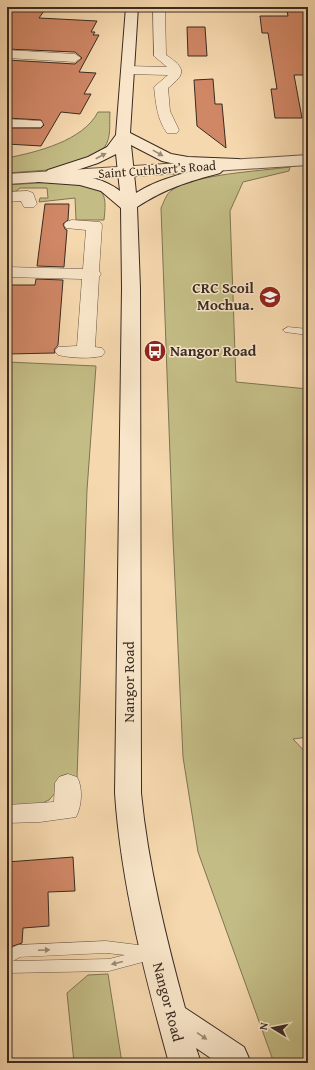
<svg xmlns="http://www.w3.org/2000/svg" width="315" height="1070" font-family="'Gentium Book Plus',serif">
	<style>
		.green { fill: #c3bc85; stroke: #7e7454 }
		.building { fill: #d08766; stroke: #392b22 }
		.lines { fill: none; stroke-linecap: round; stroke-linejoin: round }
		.service-casing { stroke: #685645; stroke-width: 1 }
		.minor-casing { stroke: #685645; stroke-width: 1 }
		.tertiary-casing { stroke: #685645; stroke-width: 2 }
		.secondary-casing { stroke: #392b22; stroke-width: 2 }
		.service { fill: #f9e6ca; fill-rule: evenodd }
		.minor { fill: #f9e6ca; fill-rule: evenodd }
		.tertiary { fill: #f9e6ca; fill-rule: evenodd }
		.secondary { fill: #f9e6ca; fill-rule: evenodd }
		.oneway { fill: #998876 }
		.labels { text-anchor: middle; stroke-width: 3; stroke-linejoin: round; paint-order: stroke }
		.far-street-label { font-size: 13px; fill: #392b22; stroke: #f9e6ca }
		.poi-label { font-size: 15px; font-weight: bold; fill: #392b22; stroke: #f9e6ca; text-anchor: end }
		.street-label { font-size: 15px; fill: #392b22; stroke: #f9e6ca }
	</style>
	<rect width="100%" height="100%" fill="#f6d8ae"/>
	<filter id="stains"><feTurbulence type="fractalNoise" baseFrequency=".005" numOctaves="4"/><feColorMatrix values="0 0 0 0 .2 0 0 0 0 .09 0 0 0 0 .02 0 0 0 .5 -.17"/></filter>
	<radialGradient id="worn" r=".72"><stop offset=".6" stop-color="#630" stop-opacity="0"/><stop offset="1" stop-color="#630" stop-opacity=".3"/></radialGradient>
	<g class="green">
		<path d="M 98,112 L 110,112 C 109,129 113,144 96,155 L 48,170 L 7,173 L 7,158 C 37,152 83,141 98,112 Z"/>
		<path d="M 290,167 L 289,171 L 243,182 L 230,211 L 236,382 L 308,389 L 308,737 L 293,739 L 308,755 L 308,1063 L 274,1063 L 198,852 L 183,757 L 173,538 L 161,208 C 164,202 166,194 172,190 C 195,174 261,171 290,167 Z"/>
		<path d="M 68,181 C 96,193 109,180 104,220 L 76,220 L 75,198 L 39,202 L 40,198 L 48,198 L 47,188 L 20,188 L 14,193 L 7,193 L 7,185 Z"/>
		<path d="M 7,362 L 96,366 L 87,490 L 77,778 L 55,793 L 49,800 L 40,804 L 7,805 Z"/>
		<path d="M 108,974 L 122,1063 L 74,1063 L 67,993 L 88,975 Z"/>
	</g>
	<g class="building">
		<path d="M 7,9 L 44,11 L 39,18 L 97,21 L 91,32 L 95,32 L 93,35 L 99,35 L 79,72 L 96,73 L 84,94 L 91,94 L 80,114 L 61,112 L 41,146 L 7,144 L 7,128 L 41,128 L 44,125 L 41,120 L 7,118 L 7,60 L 75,64 L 82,58 L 75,52 L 7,49 Z"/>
		<path d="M 287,11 L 308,11 L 308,75 L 294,75 L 302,118 L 275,118 L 271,89 L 277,89 L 268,33 L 262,33 L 260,16 L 288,16 Z"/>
		<path d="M 187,27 L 205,27 L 207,56 L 188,56 Z"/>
		<path d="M 213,79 L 215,104 L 222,104 L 226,148 L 197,126 L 194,80 Z"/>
		<path d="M 45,204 L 69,204 L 68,220 L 63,224 L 65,229 L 67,230 L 64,267 L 37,266 Z"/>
		<path d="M 36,279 L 63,280 L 58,345 L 54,350 L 55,353 L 7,354 L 7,285 L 35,285 Z"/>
		<path d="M 73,857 L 75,891 L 48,892 L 49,926 L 23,928 L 22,943 L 7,948 L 7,862 Z"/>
	</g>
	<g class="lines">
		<g class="service-casing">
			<g id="service">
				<path d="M 288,327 L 308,329 L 308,335 L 285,332 L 283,330 Z"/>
				<path d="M 106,941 L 154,947 L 159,949 L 161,953 L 159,957 L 154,959 L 109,971 L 7,973 L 7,950 L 18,945 ZM 106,953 L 125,955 L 109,959 L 13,961 L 20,957 Z"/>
			</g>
		</g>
		<g class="minor-casing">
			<g id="minor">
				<path d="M 153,7 L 165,7 L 166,55 C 186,68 186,74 168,88 L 170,111 L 179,130 L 177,133 L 167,133 C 157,119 156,104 154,87 L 168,75 L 127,74 L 121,70 L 127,66 L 167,67 L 154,56 Z"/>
				<path d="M 7,50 L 75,54 L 81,58 L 75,62 L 7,58 Z"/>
				<path d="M 7,119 L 41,121 L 43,124 L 41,127 L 7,127 Z"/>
				<path d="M 28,191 L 33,193 L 37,204 L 34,207 L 24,207 L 21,201 L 7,202 L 7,192 Z"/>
				<path d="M 72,220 L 100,222 L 102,225 L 99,271 L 101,274 L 99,277 L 95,347 L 102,348 L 105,352 L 102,356 C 89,359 71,358 58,355 L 55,351 L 58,347 L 77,346 L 82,279 L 7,277 L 7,267 L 83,269 L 86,230 L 66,228 L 64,225 L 66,222 Z"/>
				<path d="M 68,774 L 77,777 C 83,787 82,806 76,817 L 40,822 L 7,823 L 7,805 L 54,802 L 55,783 L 59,777 Z"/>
			</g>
		</g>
		<g class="tertiary-casing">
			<path id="tertiary" d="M 308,155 L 308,165 L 7,184 L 7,174 Z"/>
		</g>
		<g class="secondary-casing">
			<path id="secondary" d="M 126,7 L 138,7 L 130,133 L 171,154 L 188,157 L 238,159 L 243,161 L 246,164 L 243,167 L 221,168 L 223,170 L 220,173 C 187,182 166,188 137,207 L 140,288 L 141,793 C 148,865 166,938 185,1008 L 244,1047 L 251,1063 L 218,1063 L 196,1048 L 201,1063 L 169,1063 C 145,976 121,884 115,793 L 122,288 L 121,208 L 101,191 L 80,185 L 38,182 L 33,180 L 30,177 L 33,174 L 45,173 L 48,170 L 88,157 L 107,147 L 116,135 ZM 131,145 L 162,161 L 188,167 L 207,167 C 182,174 158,179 136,193 ZM 116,154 L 120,191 C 105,179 84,175 65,174 L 98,163 Z"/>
		</g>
		<use href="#service" class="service"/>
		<use href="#minor" class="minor"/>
		<use href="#tertiary" class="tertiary"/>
		<use href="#secondary" class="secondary"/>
	</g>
	<defs><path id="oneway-solid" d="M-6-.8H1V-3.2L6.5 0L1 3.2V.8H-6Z"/></defs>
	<g class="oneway">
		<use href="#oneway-solid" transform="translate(158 153) rotate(29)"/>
		<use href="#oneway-solid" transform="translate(101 156) rotate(-28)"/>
		<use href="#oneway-solid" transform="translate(44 950) rotate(-2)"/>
		<use href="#oneway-solid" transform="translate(117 963) rotate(166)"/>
		<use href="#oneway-solid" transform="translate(202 1036) rotate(34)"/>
	</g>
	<defs>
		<g id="school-disc" transform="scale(1.15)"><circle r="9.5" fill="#8f2418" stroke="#f9e6ca"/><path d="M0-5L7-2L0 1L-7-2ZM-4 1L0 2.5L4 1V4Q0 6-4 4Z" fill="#fff"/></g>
		<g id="bus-disc" transform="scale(1.15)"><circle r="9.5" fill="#8f2418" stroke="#f9e6ca"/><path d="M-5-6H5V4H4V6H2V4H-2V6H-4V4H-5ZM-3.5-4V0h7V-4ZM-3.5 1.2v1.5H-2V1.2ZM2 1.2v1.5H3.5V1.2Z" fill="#fff"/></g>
	</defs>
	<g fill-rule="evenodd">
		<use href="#school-disc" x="270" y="297"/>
		<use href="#bus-disc" x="155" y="351"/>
	</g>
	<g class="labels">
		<g class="far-street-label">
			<text transform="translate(157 169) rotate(-4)" y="5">Saint Cuthbert’s Road</text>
		</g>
		<g class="poi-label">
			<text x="254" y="293">CRC Scoil<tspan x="254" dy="17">Mochua.</tspan></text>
			<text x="170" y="356" text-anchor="start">Nangor Road</text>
		</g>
		<g class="street-label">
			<text transform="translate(129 682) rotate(-90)" y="5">Nangor Road</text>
			<text transform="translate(168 1002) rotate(75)" y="5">Nangor Road</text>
		</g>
	</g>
	<rect width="315" height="1070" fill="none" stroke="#f6d8ae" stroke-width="24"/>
	<rect x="8" y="8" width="299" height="1054" fill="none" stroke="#392b22" stroke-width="2"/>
	<rect x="12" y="12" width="291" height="1046" fill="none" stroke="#392b22"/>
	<g transform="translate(273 1028) rotate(280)" stroke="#f9e6ca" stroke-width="3" paint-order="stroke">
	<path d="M0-3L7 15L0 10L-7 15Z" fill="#392b22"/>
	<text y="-6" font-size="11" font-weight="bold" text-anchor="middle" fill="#392b22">N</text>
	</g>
	<rect width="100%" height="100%" filter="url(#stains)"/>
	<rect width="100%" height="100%" fill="url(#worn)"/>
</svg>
